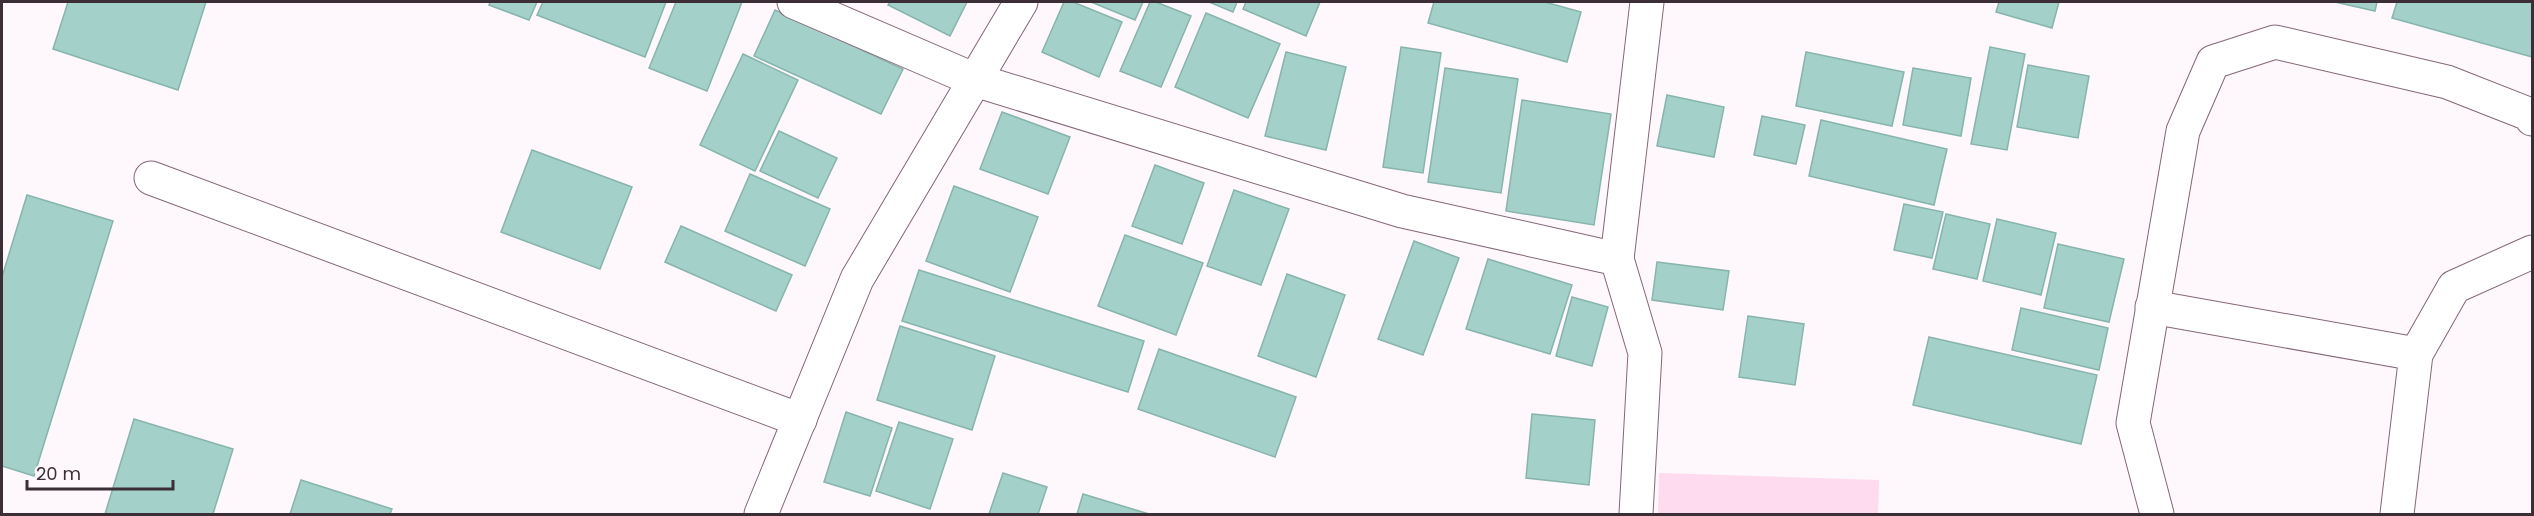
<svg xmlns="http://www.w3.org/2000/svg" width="2534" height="516" font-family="Poppins,sans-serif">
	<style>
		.green { fill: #fedbef }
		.building { fill: #a3d1ca; stroke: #87b4ad; stroke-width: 1.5 }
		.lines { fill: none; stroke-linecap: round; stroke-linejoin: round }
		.minor-casing { stroke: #856679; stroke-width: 35 }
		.tertiary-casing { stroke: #856679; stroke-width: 35 }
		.minor { stroke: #fff; stroke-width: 33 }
		.tertiary { stroke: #fff; stroke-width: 33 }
	</style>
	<rect width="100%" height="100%" fill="#fef7fb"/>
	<path class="green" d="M 1659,473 L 1879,480 L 1878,514 L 1658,514 Z"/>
	<g class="building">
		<path d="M 68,2 L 206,2 L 178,90 L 53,49 Z"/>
		<path d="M 490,2 L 537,2 L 529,20 L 489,5 Z"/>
		<path d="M 543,2 L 666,2 L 645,57 L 537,15 Z"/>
		<path d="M 676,2 L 742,2 L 707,91 L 649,68 Z"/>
		<path d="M 890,2 L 967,2 L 950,36 L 888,5 Z"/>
		<path d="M 1064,2 L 1073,2 L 1122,22 L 1099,77 L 1042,52 Z"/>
		<path d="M 1091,2 L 1143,2 L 1135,20 Z"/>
		<path d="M 1150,2 L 1156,2 L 1191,16 L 1161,87 L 1120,71 Z"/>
		<path d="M 1209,2 L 1237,2 L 1233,12 Z"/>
		<path d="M 1246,2 L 1320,2 L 1306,36 L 1243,9 Z"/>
		<path d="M 1434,2 L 1545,2 L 1581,12 L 1567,62 L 1428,23 Z"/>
		<path d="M 1999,2 L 2059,2 L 2052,28 L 1996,12 Z"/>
		<path d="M 2335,2 L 2377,2 L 2375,11 Z"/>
		<path d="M 2397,2 L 2532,2 L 2532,57 L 2392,18 Z"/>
		<path d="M 775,10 L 903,69 L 881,114 L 754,56 Z"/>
		<path d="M 1206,13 L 1280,44 L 1248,118 L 1175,87 Z"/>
		<path d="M 1401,47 L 1441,53 L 1423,173 L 1383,167 Z"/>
		<path d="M 1990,47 L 2025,54 L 2007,150 L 1971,144 Z"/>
		<path d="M 1286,52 L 1346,67 L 1326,150 L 1265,136 Z"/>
		<path d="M 1806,52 L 1904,72 L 1892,126 L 1796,106 Z"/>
		<path d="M 743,54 L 798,80 L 755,171 L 700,145 Z"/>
		<path d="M 2028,65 L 2089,76 L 2078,138 L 2017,127 Z"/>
		<path d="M 1445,68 L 1518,79 L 1501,193 L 1428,182 Z"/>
		<path d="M 1913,68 L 1971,78 L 1961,136 L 1903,125 Z"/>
		<path d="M 1667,95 L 1724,107 L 1714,157 L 1657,146 Z"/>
		<path d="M 1522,100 L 1611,114 L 1594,225 L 1506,211 Z"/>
		<path d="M 1002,112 L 1070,137 L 1048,194 L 980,169 Z"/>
		<path d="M 1762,116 L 1805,125 L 1796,164 L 1754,155 Z"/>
		<path d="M 1821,120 L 1947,149 L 1934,205 L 1809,176 Z"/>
		<path d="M 779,131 L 837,158 L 818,198 L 760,171 Z"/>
		<path d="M 532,150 L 632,187 L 600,269 L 501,232 Z"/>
		<path d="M 1155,165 L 1204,183 L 1182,244 L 1132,226 Z"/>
		<path d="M 750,174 L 830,209 L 805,266 L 725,231 Z"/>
		<path d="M 954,186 L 1038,217 L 1010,292 L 926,261 Z"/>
		<path d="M 1234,190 L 1289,209 L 1261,285 L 1207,266 Z"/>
		<path d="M 27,195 L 113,221 L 34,476 L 2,466 L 2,277 Z"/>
		<path d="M 1904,204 L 1943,212 L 1932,258 L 1894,250 Z"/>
		<path d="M 1946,214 L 1990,224 L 1977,279 L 1933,269 Z"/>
		<path d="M 1997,219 L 2056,233 L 2041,295 L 1983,281 Z"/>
		<path d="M 681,226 L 792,275 L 776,311 L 665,262 Z"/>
		<path d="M 1125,235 L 1203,263 L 1176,335 L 1098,306 Z"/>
		<path d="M 1414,241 L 1459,258 L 1423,355 L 1378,339 Z"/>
		<path d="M 2058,244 L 2124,259 L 2109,322 L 2044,308 Z"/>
		<path d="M 1488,259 L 1572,285 L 1550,354 L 1466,329 Z"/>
		<path d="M 1657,262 L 1729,271 L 1723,310 L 1652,300 Z"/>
		<path d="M 919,270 L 1144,341 L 1128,392 L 902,321 Z"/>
		<path d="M 1287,274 L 1345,295 L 1316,377 L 1258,356 Z"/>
		<path d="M 1572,297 L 1608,307 L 1592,366 L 1556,356 Z"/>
		<path d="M 2021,308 L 2108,328 L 2099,370 L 2012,350 Z"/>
		<path d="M 1748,316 L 1804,324 L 1795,385 L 1739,377 Z"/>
		<path d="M 900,326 L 995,356 L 972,430 L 877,400 Z"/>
		<path d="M 1929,337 L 2097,375 L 2081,444 L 1913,405 Z"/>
		<path d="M 1159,349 L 1296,397 L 1275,457 L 1138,409 Z"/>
		<path d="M 846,412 L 892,428 L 870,496 L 824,482 Z"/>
		<path d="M 1532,414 L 1595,420 L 1589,485 L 1526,478 Z"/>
		<path d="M 134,419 L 233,449 L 213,514 L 105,514 Z"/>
		<path d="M 899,422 L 953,439 L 930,509 L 876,491 Z"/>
		<path d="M 1003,473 L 1047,487 L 1038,514 L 989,514 Z"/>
		<path d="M 301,480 L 392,509 L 390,514 L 290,514 Z"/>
		<path d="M 1083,494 L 1149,514 L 1077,514 Z"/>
	</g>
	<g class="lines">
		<g class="minor-casing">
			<g id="minor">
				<path d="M 794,2 L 975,80 L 1402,211 L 1617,259"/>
				<path d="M 151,178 L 800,420"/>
				<path d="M 2152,307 L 2416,354"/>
				<path d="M 1636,514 L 1645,353 L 1617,259 L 1647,2"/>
				<path d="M 2157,514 L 2133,423 L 2183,131 L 2213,62 L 2275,42 L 2447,82 L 2531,115 L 2532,119"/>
				<path d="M 2397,514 L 2416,354 L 2454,287 L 2532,252"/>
			</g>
		</g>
		<g class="tertiary-casing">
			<path id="tertiary" d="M 761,514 L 857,279 L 1021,2"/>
		</g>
		<use href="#minor" class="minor"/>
		<use href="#tertiary" class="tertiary"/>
	</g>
	<rect width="2534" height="516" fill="none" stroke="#3c2e36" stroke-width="6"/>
	<path d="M27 480v9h146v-9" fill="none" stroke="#3c2e36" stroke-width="3"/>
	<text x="36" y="480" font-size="18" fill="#3c2e36" stroke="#fef7fb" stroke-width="4.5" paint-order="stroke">20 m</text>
</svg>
